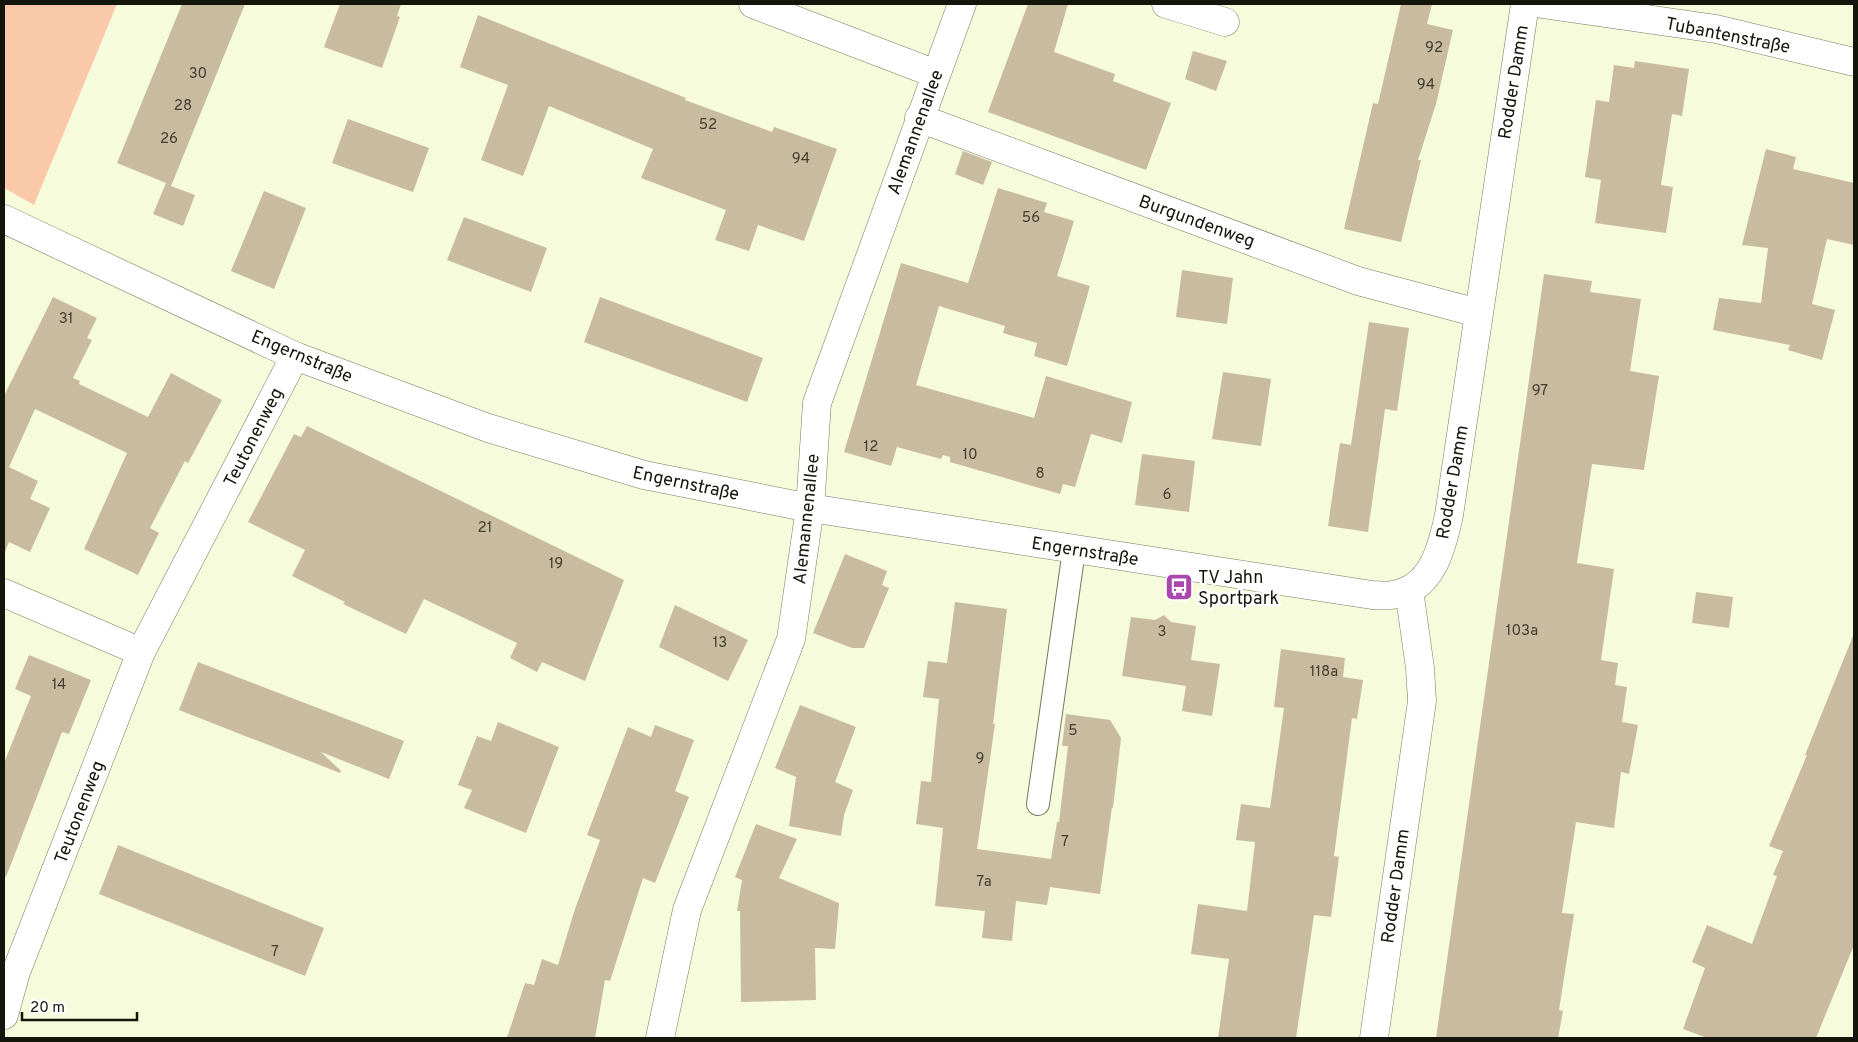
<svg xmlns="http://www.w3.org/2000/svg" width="1858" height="1042" font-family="Overpass,sans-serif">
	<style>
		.green { fill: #fac9aa }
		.building { fill: #c9bba0 }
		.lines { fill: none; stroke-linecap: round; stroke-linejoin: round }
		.service-casing { stroke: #777a5f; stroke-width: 24 }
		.minor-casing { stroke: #777a5f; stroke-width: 29 }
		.service { stroke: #fff; stroke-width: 22 }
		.minor { stroke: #fff; stroke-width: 28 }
		.labels { text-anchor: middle; stroke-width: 5; stroke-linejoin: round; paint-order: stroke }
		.number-label { font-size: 15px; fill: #413e30 }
		.street-label { font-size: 18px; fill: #14150b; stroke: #fff }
		.poi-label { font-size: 18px; fill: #14150b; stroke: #fff; text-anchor: start }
	</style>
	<rect width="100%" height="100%" fill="#f6fbdc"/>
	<path class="green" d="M 4,4 L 117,4 L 34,205 L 4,188 Z"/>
	<g class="building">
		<path d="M 182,4 L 245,4 L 171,186 L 195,195 L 183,226 L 153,214 L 166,183 L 117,163 Z"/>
		<path d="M 340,4 L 401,4 L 397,16 L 400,17 L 382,68 L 324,47 Z"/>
		<path d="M 1028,4 L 1068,4 L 1054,52 L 1115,74 L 1113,81 L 1171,103 L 1146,170 L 988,112 Z"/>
		<path d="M 1401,4 L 1432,4 L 1427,24 L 1453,30 L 1436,104 L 1418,160 L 1421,160 L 1401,242 L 1344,229 L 1373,103 L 1378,104 Z"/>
		<path d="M 478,15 L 686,98 L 685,100 L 772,132 L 774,127 L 837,149 L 804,241 L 758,225 L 749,251 L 715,240 L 726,210 L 641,178 L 653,149 L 549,106 L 523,176 L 481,160 L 508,85 L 460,67 Z"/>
		<path d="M 1193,51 L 1227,61 L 1216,91 L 1185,79 Z"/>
		<path d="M 1635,61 L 1689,69 L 1682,116 L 1672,114 L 1661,185 L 1673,187 L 1666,233 L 1595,223 L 1601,180 L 1585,177 L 1596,100 L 1609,102 L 1614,65 L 1634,68 Z"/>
		<path d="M 348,119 L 429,148 L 413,192 L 332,163 Z"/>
		<path d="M 1766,149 L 1796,157 L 1793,169 L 1854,183 L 1854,245 L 1827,239 L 1812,304 L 1835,310 L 1822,360 L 1788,350 L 1790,345 L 1713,330 L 1719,298 L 1761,303 L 1768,248 L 1742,245 Z"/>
		<path d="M 963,151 L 992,162 L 983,185 L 955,174 Z"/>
		<path d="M 998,188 L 1047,203 L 1044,212 L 1074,221 L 1057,276 L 1090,286 L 1067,366 L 1034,356 L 1037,343 L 1003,333 L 1005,326 L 939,306 L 916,385 L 1034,418 L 1046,376 L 1132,402 L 1122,443 L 1091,434 L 1075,487 L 1063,484 L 1060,494 L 950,462 L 950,457 L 943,455 L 941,459 L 897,447 L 891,466 L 844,452 L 901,263 L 968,283 Z"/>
		<path d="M 264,191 L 306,208 L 274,289 L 231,271 Z"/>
		<path d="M 464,217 L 547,248 L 531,292 L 447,260 Z"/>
		<path d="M 1182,270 L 1233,278 L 1227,324 L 1176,317 Z"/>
		<path d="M 1544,274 L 1592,281 L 1590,292 L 1641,299 L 1630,371 L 1659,376 L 1644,470 L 1592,464 L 1577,563 L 1614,569 L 1601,660 L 1618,663 L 1615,685 L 1627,687 L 1622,722 L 1638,725 L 1629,774 L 1621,772 L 1614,828 L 1576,822 L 1562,913 L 1574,914 L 1559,1010 L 1563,1011 L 1558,1038 L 1436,1038 Z"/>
		<path d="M 53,297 L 97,318 L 87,338 L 92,340 L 73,378 L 80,381 L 79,384 L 148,417 L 171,373 L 222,400 L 188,463 L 185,461 L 150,528 L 159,533 L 138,575 L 84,549 L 127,453 L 35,409 L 9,467 L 38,481 L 30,499 L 50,508 L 30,552 L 9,542 L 4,554 L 4,396 Z"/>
		<path d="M 600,297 L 763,358 L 747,402 L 584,342 Z"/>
		<path d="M 1369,322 L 1409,328 L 1397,411 L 1385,409 L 1368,532 L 1328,526 L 1340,443 L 1351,445 Z"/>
		<path d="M 1223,372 L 1271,379 L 1261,446 L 1212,439 Z"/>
		<path d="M 307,426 L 624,580 L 585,681 L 542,662 L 537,672 L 510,658 L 517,643 L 424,599 L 406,634 L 343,604 L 345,602 L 292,576 L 305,550 L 248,522 L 294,434 L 301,437 Z"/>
		<path d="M 1142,454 L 1195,461 L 1189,512 L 1135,505 Z"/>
		<path d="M 845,554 L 887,571 L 882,585 L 889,588 L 864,648 L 852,648 L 813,633 Z"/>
		<path d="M 1696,592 L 1733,597 L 1729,628 L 1692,623 Z"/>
		<path d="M 955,602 L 1007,609 L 993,724 L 995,724 L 977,849 L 1051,859 L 1057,822 L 1059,822 L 1068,746 L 1062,746 L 1066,714 L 1110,720 L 1121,738 L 1113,808 L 1112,807 L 1100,894 L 1050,887 L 1047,905 L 1016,901 L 1012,941 L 982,938 L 985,911 L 935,906 L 943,828 L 916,824 L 921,781 L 931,782 L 939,699 L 923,697 L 928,661 L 947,663 Z"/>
		<path d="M 675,605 L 748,640 L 728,681 L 659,647 Z"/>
		<path d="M 1164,615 L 1171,622 L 1196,626 L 1191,660 L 1220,664 L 1212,716 L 1182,711 L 1186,686 L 1122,676 L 1131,617 L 1155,620 Z"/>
		<path d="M 1853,636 L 1854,945 L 1816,1038 L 1707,1038 L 1683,1029 L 1705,968 L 1692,962 L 1707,925 L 1752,944 L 1777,876 L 1773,875 L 1783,851 L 1769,846 L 1807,755 L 1805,755 Z"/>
		<path d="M 1281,649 L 1345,658 L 1343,677 L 1363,680 L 1357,719 L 1352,718 L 1334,856 L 1339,857 L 1331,917 L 1314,915 L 1296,1038 L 1218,1038 L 1229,959 L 1191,954 L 1198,904 L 1247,911 L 1255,842 L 1236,840 L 1241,804 L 1270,808 L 1284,708 L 1274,707 Z"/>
		<path d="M 29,655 L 91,680 L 69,734 L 62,732 L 6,877 L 4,876 L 4,763 L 31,696 L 15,689 Z"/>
		<path d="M 198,662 L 404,741 L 389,779 L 321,752 L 341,771 L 340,773 L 179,710 Z"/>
		<path d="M 800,705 L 856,727 L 835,782 L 853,790 L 844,815 L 841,836 L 789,826 L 796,777 L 775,768 Z"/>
		<path d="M 498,722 L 559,747 L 526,833 L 464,808 L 472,790 L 458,785 L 477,736 L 491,741 Z"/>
		<path d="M 655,725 L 694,740 L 675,791 L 689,797 L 655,883 L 643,878 L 610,981 L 605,980 L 595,1038 L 507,1038 L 525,983 L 534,985 L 542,959 L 558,965 L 574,912 L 600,840 L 587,835 L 628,727 L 651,737 Z"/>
		<path d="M 756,824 L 797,839 L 779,878 L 839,903 L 835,949 L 815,948 L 816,1000 L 741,1002 L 740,911 L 737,911 L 742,880 L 735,877 Z"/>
		<path d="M 118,845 L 324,928 L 305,976 L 99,894 Z"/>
	</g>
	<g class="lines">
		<g class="service-casing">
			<path id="service" d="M 1038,804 L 1074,550"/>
		</g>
		<g class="minor-casing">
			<g id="minor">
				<path d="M 753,4 L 936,74"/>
				<path d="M 1166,4 L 1225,22"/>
				<path d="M 1542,4 L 1716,29 L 1854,62"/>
				<path d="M 919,118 L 1358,281 L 1478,313"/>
				<path d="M 4,219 L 295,356 L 488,428 L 644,475 L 810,508 L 1372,595 C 1378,595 1385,596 1392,595 C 1432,590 1442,548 1449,515 L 1525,4"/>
				<path d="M 4,593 L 141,652"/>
				<path d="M 4,1015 L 16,972 L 141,652 L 295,356"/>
				<path d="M 660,1038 L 687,910 L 791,639 L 810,508 L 817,403 L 962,4"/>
				<path d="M 1374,1038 L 1422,701 L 1420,668 L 1409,590"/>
			</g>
		</g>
		<use href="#service" class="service"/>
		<use href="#minor" class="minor"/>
	</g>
	<defs>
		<g id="bus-square" transform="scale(1.4375)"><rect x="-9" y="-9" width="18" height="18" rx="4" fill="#aa48af" stroke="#fff"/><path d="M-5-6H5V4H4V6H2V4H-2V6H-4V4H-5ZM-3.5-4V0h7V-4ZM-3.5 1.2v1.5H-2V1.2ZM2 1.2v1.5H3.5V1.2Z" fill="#fff"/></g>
	</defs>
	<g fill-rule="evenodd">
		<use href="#bus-square" x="1179" y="587"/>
	</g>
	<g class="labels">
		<g class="number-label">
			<text x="1434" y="52">92</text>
			<text x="198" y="78">30</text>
			<text x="1426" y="89">94</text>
			<text x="183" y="110">28</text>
			<text x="708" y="129">52</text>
			<text x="169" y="143">26</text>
			<text x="801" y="163">94</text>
			<text x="1031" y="222">56</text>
			<text x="66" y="323">31</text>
			<text x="1540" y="395">97</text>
			<text x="871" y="451">12</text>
			<text x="970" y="459">10</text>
			<text x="1040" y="478">8</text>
			<text x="1167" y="499">6</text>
			<text x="485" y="532">21</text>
			<text x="556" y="568">19</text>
			<text x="1522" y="635">103a</text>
			<text x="1162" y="636">3</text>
			<text x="720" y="647">13</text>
			<text x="1324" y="676">118a</text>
			<text x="59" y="689">14</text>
			<text x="1073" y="735">5</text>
			<text x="980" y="763">9</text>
			<text x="1065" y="846">7</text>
			<text x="984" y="886">7a</text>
			<text x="275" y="956">7</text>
		</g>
		<g class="street-label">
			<text transform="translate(1728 35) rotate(11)" y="6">Tubantenstraße</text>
			<text transform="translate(1513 82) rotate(-81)" y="6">Rodder Damm</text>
			<text transform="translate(915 132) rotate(-70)" y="6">Alemannenallee</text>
			<text transform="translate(1197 221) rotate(20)" y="6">Burgundenweg</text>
			<text transform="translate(302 356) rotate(23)" y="6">Engernstraße</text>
			<text transform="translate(253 437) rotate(-63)" y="6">Teutonenweg</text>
			<text transform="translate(1452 482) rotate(-80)" y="6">Rodder Damm</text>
			<text transform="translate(686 483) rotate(12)" y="6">Engernstraße</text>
			<text transform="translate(806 519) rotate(-84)" y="6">Alemannenallee</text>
			<text transform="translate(1085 551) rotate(9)" y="6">Engernstraße</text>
			<text transform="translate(79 812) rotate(-69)" y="6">Teutonenweg</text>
			<text transform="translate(1395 886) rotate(-82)" y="6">Rodder Damm</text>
		</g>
		<g class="poi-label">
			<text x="1198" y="583">TV Jahn<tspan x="1198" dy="21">Sportpark</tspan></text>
		</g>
	</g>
	<rect width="1858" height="1042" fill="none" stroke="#14150b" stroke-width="10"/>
	<path d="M22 1012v8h115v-8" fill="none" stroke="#14150b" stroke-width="2.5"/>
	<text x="30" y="1012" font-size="15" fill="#14150b" stroke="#ffffff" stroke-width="4" paint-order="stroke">20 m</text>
</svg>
